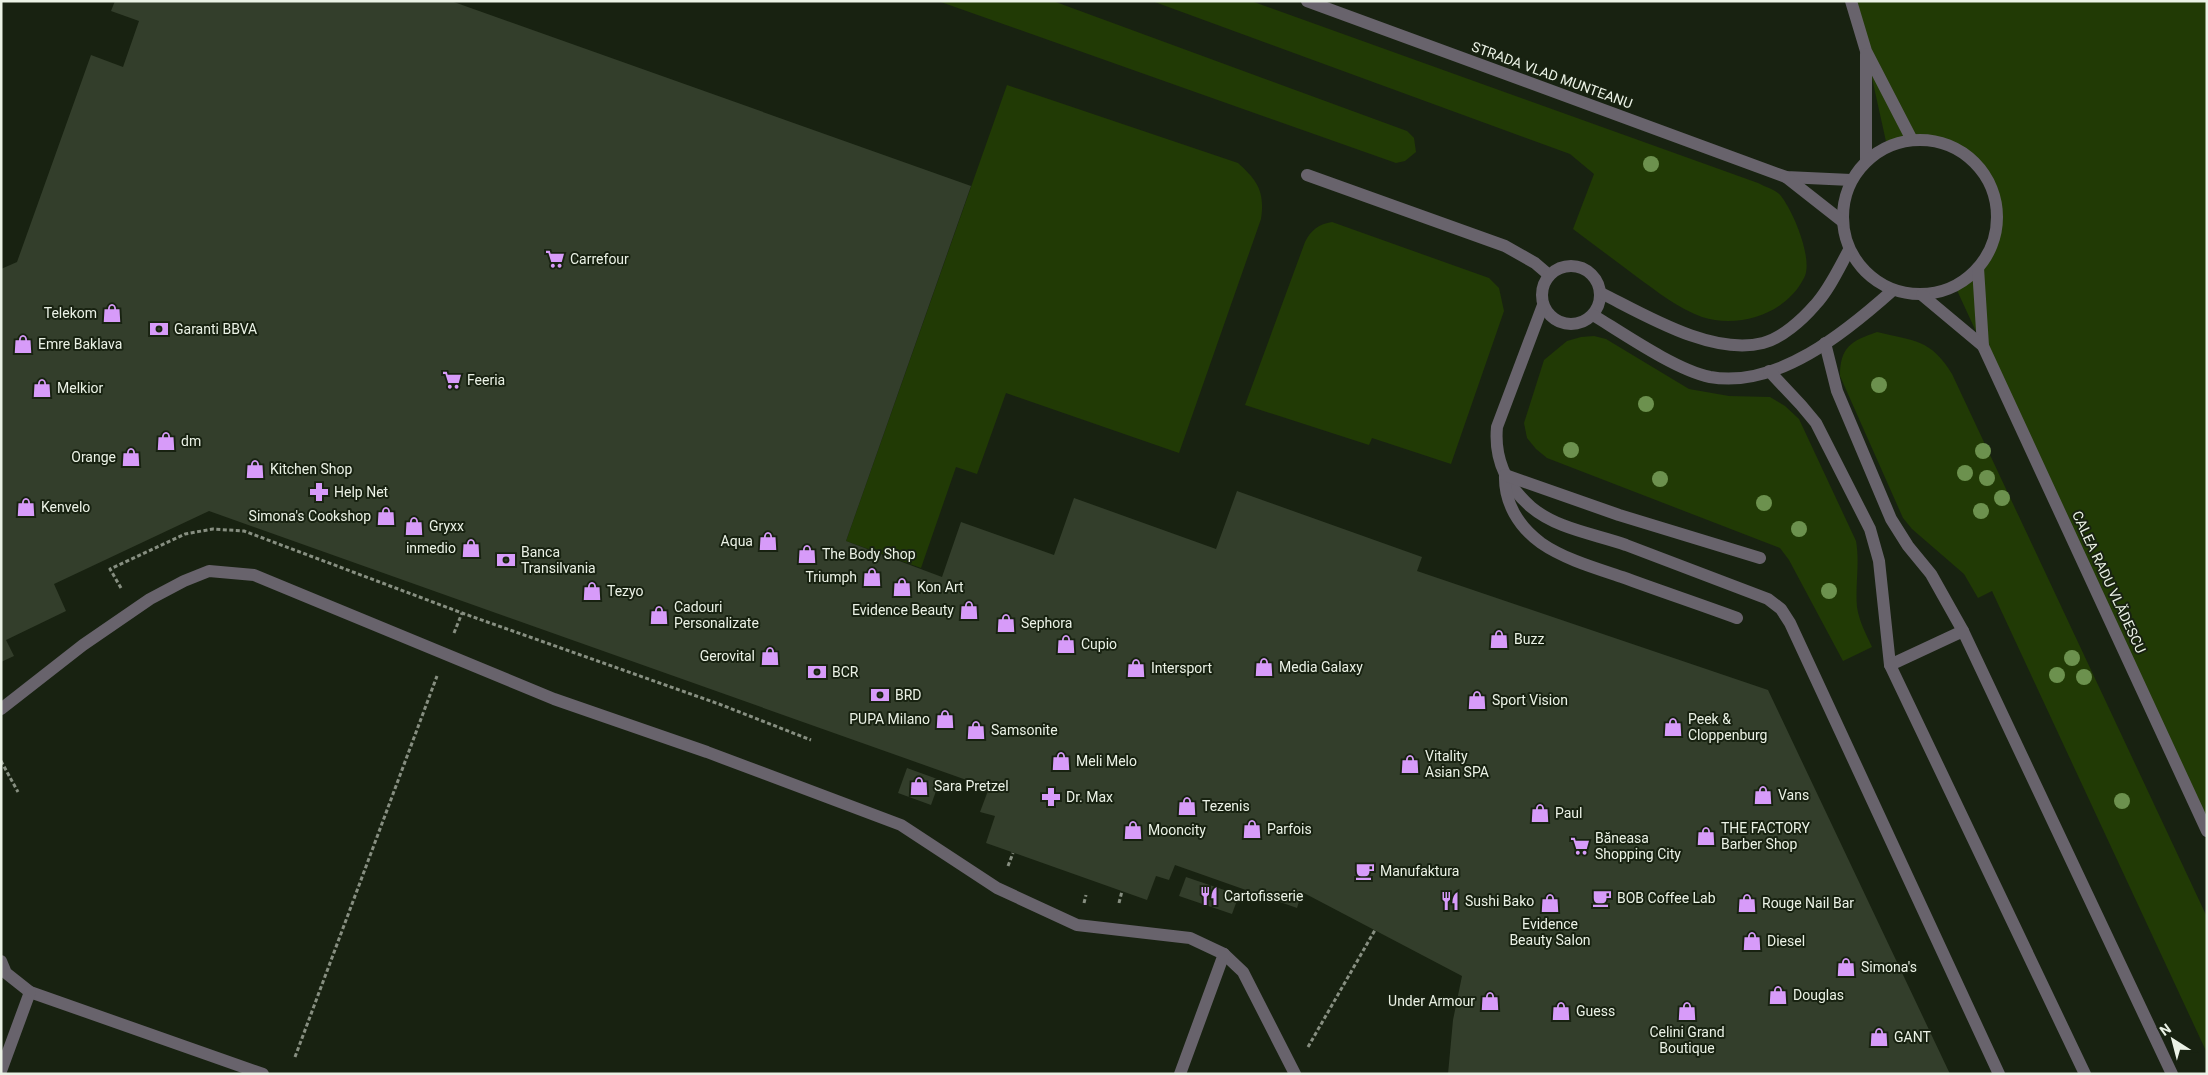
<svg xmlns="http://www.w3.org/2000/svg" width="2208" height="1075" font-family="Roboto,sans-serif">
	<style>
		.green { fill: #213a05 }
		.building { fill: #333e2b }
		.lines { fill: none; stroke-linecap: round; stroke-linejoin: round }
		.path { stroke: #878f81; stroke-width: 3; stroke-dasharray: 4 2.5; stroke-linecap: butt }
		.minor { stroke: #68636c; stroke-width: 12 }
		.tree { fill: #6c914e }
		.labels { text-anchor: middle; stroke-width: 4; stroke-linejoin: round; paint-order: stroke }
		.street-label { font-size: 14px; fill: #ebf2e6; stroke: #182211 }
		.poi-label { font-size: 14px; fill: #ebf2e6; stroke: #182211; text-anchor: start }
	</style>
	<rect width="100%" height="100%" fill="#182211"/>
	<g class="green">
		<path d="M 938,1 L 1053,1 L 1407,131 L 1414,138 L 1416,152 L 1405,161 L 1396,163 Z"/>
		<path d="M 1152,1 L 1251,1 L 1758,183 C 1765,187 1777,190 1781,196 C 1793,211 1814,260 1804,278 C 1786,314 1739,329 1702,317 C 1677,308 1658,292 1637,277 C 1616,261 1594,245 1573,229 L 1594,174 L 1570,154 Z"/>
		<path d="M 1851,1 L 2207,1 L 2207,832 L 1955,286 C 2012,251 2013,169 1946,145 C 1936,141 1924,139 1913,140 C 1904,140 1895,144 1887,146 L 1866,51 Z"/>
		<path d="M 1007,85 L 1238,163 C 1258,181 1265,192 1261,219 L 1179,453 L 1006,393 L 977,474 L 956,467 L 921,568 L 846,541 Z"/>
		<path d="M 1332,222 L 1489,278 L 1499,288 L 1504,311 L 1451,464 L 1372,438 L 1369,445 L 1245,405 L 1305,242 C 1311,230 1319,224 1332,222 Z"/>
		<path d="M 1877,332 C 1914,341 1931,339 1952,374 L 2207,917 L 2207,1053 L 1992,591 L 1978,598 L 1964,574 L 1912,529 L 1903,518 L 1840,376 C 1840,347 1851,341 1877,332 Z"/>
		<path d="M 1594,336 L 1606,339 L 1689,389 L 1729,396 L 1770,397 L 1785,406 L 1799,419 L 1856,541 C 1860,563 1855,585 1857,607 C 1859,621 1866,634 1872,647 L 1843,661 L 1789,560 L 1780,548 L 1547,458 L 1536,449 L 1527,438 L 1524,423 L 1544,360 L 1567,341 L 1581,337 Z"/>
	</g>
	<g class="building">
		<path d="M 115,1 L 451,1 L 971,186 L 846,541 L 942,577 L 961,522 L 1054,555 L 1074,498 L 1216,549 L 1237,491 L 1422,557 L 1417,571 L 1768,690 L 1950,1074 L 1448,1074 L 1453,1020 L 1462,976 L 1302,892 L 1297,908 L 1175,865 L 1169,880 L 1156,876 L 1147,900 L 986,843 L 995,816 L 980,812 L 989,788 L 209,511 L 54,584 L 66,611 L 6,640 L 14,656 L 1,662 L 1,269 L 17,262 L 91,55 L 123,67 L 139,21 L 111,11 Z"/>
		<path d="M 907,768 L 940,780 L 931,805 L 898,793 Z"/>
		<path d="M 1186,877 L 1239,895 L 1232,914 L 1179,896 Z"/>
	</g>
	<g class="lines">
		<g class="path">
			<path d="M 121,588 L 110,569 L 185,534 L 213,529 L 244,531 L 462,613 L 719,704 L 811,740"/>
			<path d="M 454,633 L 462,613"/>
			<path d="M 1,761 L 18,792"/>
			<path d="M 1008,866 L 1013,853"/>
			<path d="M 1084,903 L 1086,895"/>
			<path d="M 1119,903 L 1122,891"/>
			<path d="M 1308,1047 L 1375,930"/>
			<path d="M 295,1057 L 437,676"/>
		</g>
		<g class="minor">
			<path d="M 1307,1 L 1786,177 L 1851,180"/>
			<path d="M 1851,1 L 1866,51 L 1912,140"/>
			<path d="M 1866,54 L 1866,160"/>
			<circle cx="1920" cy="217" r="77"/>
			<path d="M 1307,175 L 1505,246 L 1535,263 L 1549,275"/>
			<path d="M 1786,177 L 1842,221"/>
			<circle cx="1571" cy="295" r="29"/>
			<path d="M 1978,268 L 1983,346 L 2207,831"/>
			<path d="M 1601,293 C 1645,315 1712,356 1763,343 C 1782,338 1802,320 1815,305 C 1829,290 1839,268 1849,250"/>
			<path d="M 1922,295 L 1983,346"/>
			<path d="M 1543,305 L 1497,427 C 1494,459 1507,486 1531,507 C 1557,529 1595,534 1626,545 C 1674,563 1721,581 1768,599 L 1781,609 L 1790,623 L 1999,1074"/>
			<path d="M 1593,315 C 1624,334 1676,370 1710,377 C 1777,389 1846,332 1893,290"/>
			<path d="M 1825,343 L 1837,391 L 1891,519 L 1908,546 L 1931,574 L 1963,631"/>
			<path d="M 1769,371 L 1801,405 L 1816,423 L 1870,529 L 1879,561 L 1890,665"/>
			<path d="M 1505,475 C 1504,503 1519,527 1541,543 C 1564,559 1595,568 1622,577 C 1660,591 1699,604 1737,618"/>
			<path d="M 1505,475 L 1619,515 L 1760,558"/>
			<path d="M 1,709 L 83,645 L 150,599 L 184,581 L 209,571 L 254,575 L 554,699 L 707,752 L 901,825 L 997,888 L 1077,925 L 1190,938 L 1224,954 L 1243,972 L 1295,1074"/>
			<path d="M 1,961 L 6,973 L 30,992 L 263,1074"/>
			<path d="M 1,1071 L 30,992"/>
			<path d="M 1180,1074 L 1224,954"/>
			<path d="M 2085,1074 L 1890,665 L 1963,631 L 2172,1074"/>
		</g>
	</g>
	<g class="tree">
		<circle cx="1651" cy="164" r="8"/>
		<circle cx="1879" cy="385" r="8"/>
		<circle cx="1646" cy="404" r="8"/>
		<circle cx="1571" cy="450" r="8"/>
		<circle cx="1983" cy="451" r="8"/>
		<circle cx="1965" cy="473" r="8"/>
		<circle cx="1987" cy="478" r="8"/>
		<circle cx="1660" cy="479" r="8"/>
		<circle cx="2002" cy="498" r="8"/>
		<circle cx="1764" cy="503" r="8"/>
		<circle cx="1981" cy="511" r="8"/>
		<circle cx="1799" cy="529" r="8"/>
		<circle cx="1829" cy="591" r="8"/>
		<circle cx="2072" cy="658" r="8"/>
		<circle cx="2057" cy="675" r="8"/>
		<circle cx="2084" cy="677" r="8"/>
		<circle cx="2122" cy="801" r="8"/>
	</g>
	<defs>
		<g id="supermarket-bare" transform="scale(1.5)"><path d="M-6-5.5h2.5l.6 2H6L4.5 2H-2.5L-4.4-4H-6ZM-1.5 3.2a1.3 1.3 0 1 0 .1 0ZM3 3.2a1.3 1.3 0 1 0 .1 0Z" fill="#d79bf9" stroke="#182211" stroke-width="2.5" paint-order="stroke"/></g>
		<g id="shop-bare" transform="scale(1.5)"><path d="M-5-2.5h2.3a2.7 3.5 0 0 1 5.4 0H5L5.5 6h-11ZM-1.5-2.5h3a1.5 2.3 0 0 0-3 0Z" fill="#d79bf9" stroke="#182211" stroke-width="2.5" paint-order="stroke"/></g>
		<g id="bank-bare" transform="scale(1.5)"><path d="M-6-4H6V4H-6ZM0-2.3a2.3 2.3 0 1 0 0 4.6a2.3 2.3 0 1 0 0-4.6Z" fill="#d79bf9" stroke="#182211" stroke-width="2.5" paint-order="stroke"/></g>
		<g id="pharmacy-bare" transform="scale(1.5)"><path d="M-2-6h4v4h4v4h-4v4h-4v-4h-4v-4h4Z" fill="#d79bf9" stroke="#182211" stroke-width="2.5" paint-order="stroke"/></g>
		<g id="cafe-bare" transform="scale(1.5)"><path d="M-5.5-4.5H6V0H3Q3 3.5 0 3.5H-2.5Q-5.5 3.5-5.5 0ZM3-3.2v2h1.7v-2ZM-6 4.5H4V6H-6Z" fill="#d79bf9" stroke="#182211" stroke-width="2.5" paint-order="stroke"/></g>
		<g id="restaurant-bare" transform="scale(1.5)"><path d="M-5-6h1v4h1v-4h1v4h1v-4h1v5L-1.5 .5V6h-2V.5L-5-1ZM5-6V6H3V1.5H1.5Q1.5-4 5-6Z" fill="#d79bf9" stroke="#182211" stroke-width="2.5" paint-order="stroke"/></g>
	</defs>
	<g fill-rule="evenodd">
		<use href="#supermarket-bare" x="555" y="259"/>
		<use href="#shop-bare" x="112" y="313"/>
		<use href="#bank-bare" x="159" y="329"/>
		<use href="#shop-bare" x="23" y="344"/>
		<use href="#supermarket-bare" x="452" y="380"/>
		<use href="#shop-bare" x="42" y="388"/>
		<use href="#shop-bare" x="166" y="441"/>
		<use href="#shop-bare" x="131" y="457"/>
		<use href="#shop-bare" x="255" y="469"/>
		<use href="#pharmacy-bare" x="319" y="492"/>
		<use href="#shop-bare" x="26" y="507"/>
		<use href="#shop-bare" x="386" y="516"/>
		<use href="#shop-bare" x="414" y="526"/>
		<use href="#shop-bare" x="768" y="541"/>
		<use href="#shop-bare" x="471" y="548"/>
		<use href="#shop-bare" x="807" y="554"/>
		<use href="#bank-bare" x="506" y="560"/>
		<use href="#shop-bare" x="872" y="577"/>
		<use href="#shop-bare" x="902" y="587"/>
		<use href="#shop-bare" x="592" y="591"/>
		<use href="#shop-bare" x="969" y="610"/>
		<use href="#shop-bare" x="659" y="615"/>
		<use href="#shop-bare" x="1006" y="623"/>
		<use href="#shop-bare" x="1499" y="639"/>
		<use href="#shop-bare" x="1066" y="644"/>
		<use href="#shop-bare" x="770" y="656"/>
		<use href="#shop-bare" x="1264" y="667"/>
		<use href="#shop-bare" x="1136" y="668"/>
		<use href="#bank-bare" x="817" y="672"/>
		<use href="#bank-bare" x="880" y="695"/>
		<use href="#shop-bare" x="1477" y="700"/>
		<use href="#shop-bare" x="945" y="719"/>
		<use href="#shop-bare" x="1673" y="727"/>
		<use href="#shop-bare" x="976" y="730"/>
		<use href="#shop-bare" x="1061" y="761"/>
		<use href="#shop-bare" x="1410" y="764"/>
		<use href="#shop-bare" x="919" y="786"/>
		<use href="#shop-bare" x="1763" y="795"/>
		<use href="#pharmacy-bare" x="1051" y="797"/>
		<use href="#shop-bare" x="1187" y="806"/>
		<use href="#shop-bare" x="1540" y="813"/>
		<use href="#shop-bare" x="1252" y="829"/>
		<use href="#shop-bare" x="1133" y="830"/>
		<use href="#shop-bare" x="1706" y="836"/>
		<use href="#supermarket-bare" x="1580" y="846"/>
		<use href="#cafe-bare" x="1365" y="871"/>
		<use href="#restaurant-bare" x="1209" y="896"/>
		<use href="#cafe-bare" x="1602" y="898"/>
		<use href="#restaurant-bare" x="1450" y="901"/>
		<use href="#shop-bare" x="1550" y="903"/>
		<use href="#shop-bare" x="1747" y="903"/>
		<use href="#shop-bare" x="1752" y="941"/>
		<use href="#shop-bare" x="1846" y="967"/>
		<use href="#shop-bare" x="1778" y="995"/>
		<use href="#shop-bare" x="1490" y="1001"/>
		<use href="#shop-bare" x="1561" y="1011"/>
		<use href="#shop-bare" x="1687" y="1011"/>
		<use href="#shop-bare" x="1879" y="1037"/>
	</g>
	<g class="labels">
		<g class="street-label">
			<text transform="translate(1552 75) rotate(20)" y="5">STRADA VLAD MUNTEANU</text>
			<text transform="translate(2109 582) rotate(65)" y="5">CALEA RADU VLĂDESCU</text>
		</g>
		<g class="poi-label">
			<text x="570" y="264">Carrefour</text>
			<text x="97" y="318" text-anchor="end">Telekom</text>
			<text x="174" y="334">Garanti BBVA</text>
			<text x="38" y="349">Emre Baklava</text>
			<text x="467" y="385">Feeria</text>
			<text x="57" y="393">Melkior</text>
			<text x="181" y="446">dm</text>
			<text x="116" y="462" text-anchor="end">Orange</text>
			<text x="270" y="474">Kitchen Shop</text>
			<text x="334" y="497">Help Net</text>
			<text x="41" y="512">Kenvelo</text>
			<text x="371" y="521" text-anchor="end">Simona's Cookshop</text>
			<text x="429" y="531">Gryxx</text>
			<text x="753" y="546" text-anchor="end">Aqua</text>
			<text x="456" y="553" text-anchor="end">inmedio</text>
			<text x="521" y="557">Banca<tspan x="521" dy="16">Transilvania</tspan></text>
			<text x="822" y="559">The Body Shop</text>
			<text x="857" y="582" text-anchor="end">Triumph</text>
			<text x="917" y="592">Kon Art</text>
			<text x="607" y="596">Tezyo</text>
			<text x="674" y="612">Cadouri<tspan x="674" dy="16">Personalizate</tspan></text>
			<text x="954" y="615" text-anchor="end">Evidence Beauty</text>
			<text x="1021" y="628">Sephora</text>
			<text x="1514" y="644">Buzz</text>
			<text x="1081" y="649">Cupio</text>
			<text x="755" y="661" text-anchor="end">Gerovital</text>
			<text x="1279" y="672">Media Galaxy</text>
			<text x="1151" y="673">Intersport</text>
			<text x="832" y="677">BCR</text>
			<text x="895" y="700">BRD</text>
			<text x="1492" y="705">Sport Vision</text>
			<text x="930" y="724" text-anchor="end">PUPA Milano</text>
			<text x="1688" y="724">Peek &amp;<tspan x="1688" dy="16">Cloppenburg</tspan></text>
			<text x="991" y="735">Samsonite</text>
			<text x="1425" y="761">Vitality<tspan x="1425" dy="16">Asian SPA</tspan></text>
			<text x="1076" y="766">Meli Melo</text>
			<text x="934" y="791">Sara Pretzel</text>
			<text x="1778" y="800">Vans</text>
			<text x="1066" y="802">Dr. Max</text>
			<text x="1202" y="811">Tezenis</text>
			<text x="1555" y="818">Paul</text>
			<text x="1721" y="833">THE FACTORY<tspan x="1721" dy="16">Barber Shop</tspan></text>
			<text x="1267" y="834">Parfois</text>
			<text x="1148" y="835">Mooncity</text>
			<text x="1595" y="843">Băneasa<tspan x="1595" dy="16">Shopping City</tspan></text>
			<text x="1380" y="876">Manufaktura</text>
			<text x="1224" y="901">Cartofisserie</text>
			<text x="1617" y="903">BOB Coffee Lab</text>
			<text x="1465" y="906">Sushi Bako</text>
			<text x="1762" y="908">Rouge Nail Bar</text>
			<text x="1550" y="929" text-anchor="middle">Evidence<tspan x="1550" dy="16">Beauty Salon</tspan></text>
			<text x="1767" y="946">Diesel</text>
			<text x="1861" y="972">Simona's</text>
			<text x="1793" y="1000">Douglas</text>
			<text x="1475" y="1006" text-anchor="end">Under Armour</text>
			<text x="1576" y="1016">Guess</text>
			<text x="1687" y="1037" text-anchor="middle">Celini Grand<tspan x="1687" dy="16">Boutique</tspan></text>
			<text x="1894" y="1042">GANT</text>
		</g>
	</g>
	<rect width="2208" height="1075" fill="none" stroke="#ebf2e6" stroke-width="5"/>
	<g transform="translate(2173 1040) rotate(324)" stroke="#182211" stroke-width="4" paint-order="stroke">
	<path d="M0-4L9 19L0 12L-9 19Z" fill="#ebf2e6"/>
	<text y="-8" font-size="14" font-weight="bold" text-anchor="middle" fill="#ebf2e6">N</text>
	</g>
</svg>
